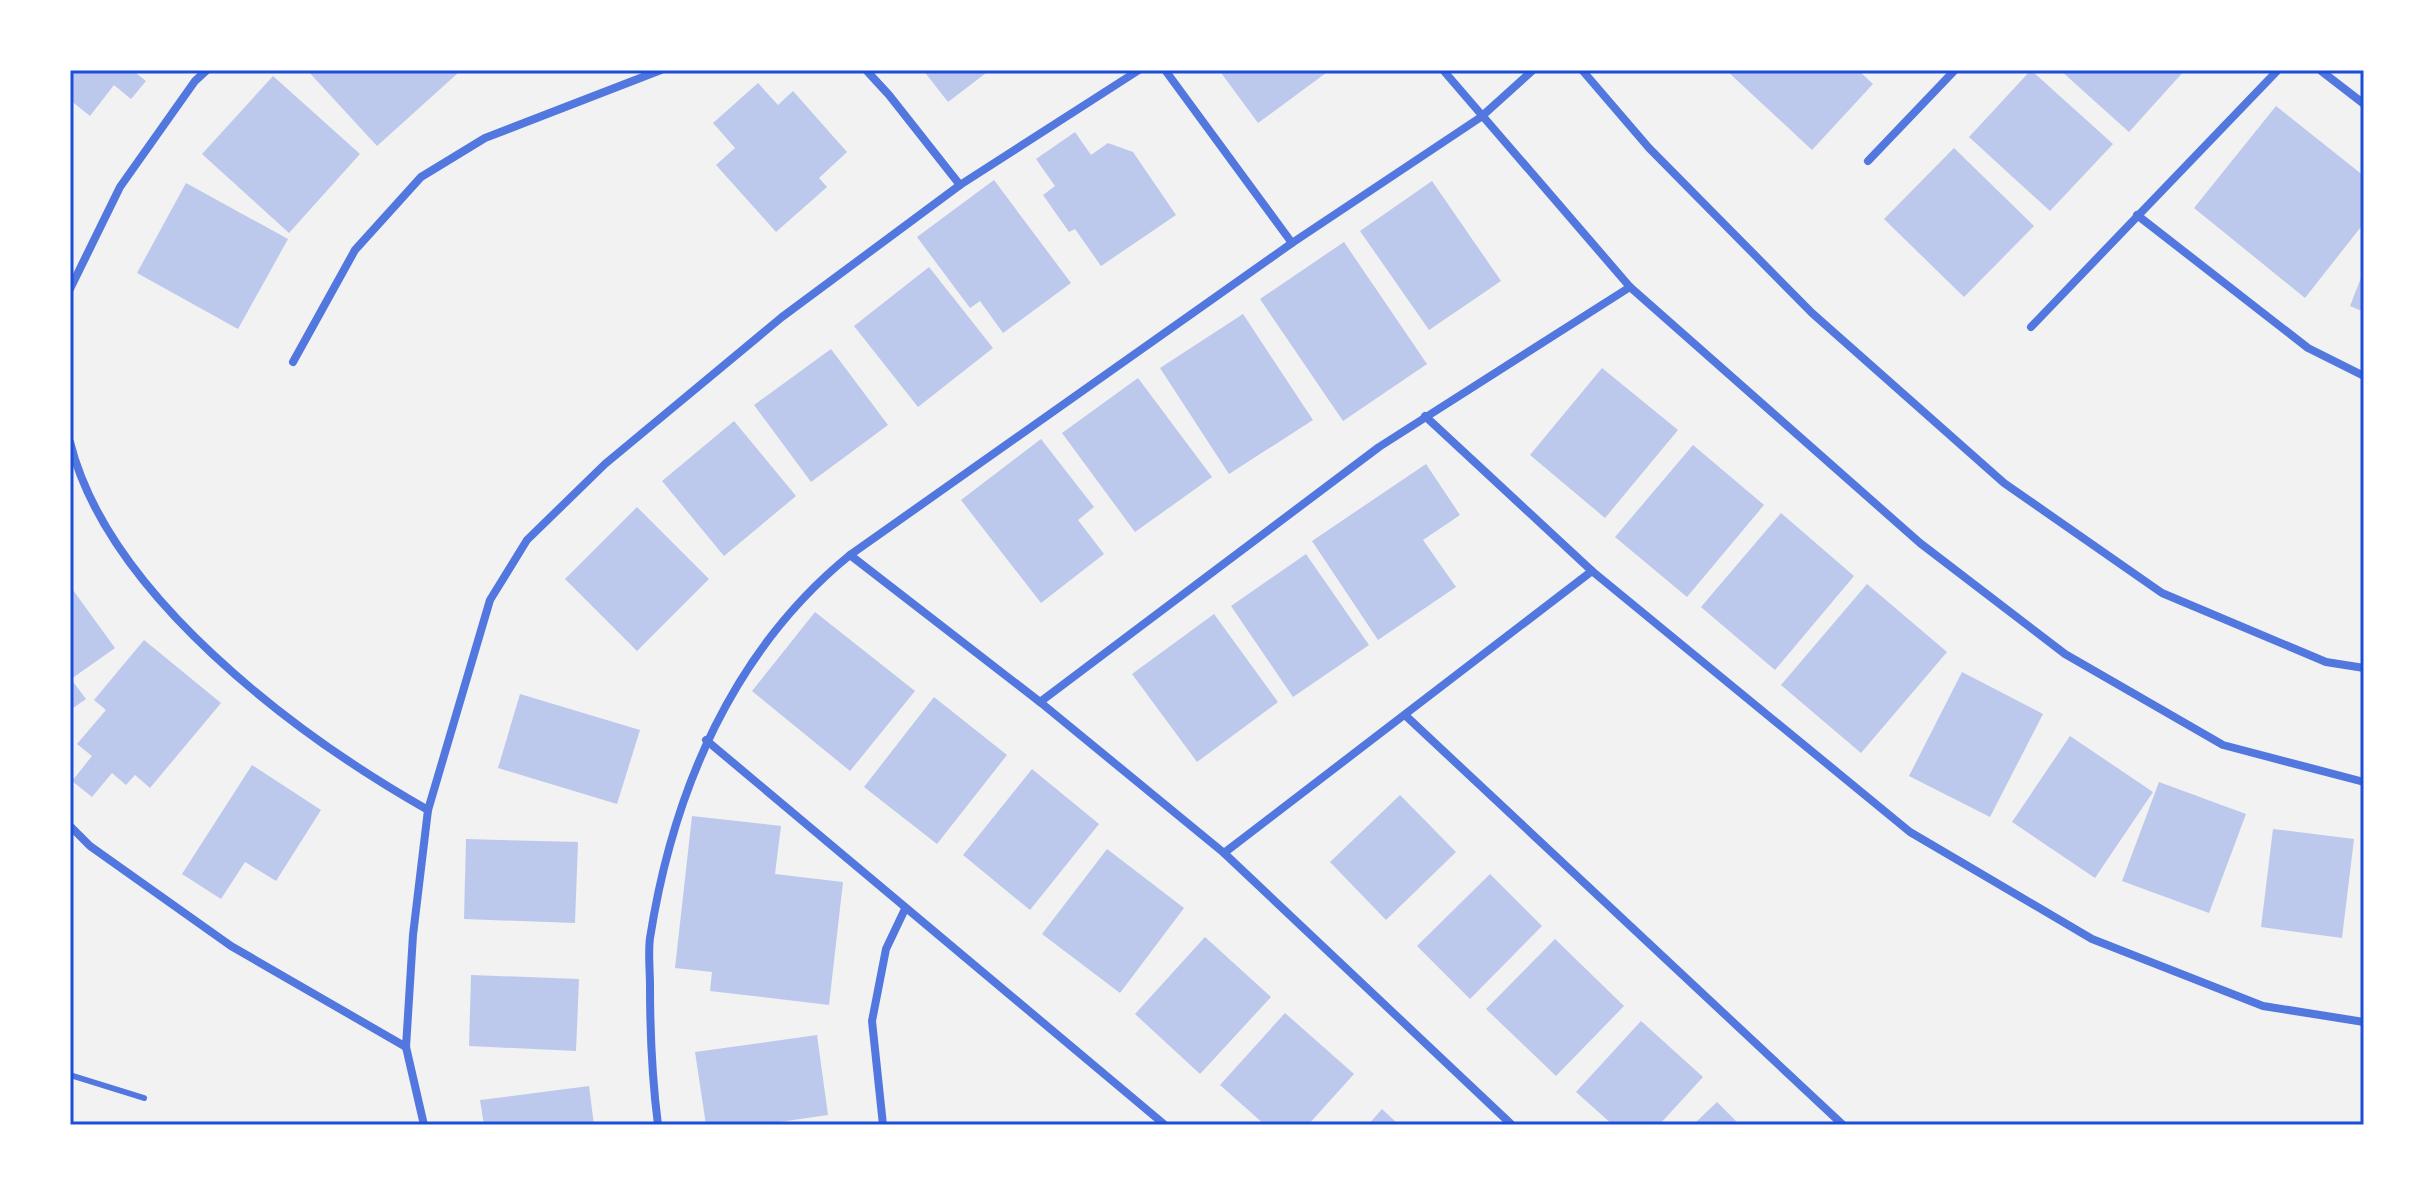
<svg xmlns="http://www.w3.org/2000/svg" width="2434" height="1195" font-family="Bitter,serif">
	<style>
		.building { fill: #bdc9ec }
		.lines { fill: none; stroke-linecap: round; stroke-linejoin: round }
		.service { stroke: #5277de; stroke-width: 6 }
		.minor { stroke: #5277de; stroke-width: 8 }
		.neatline { fill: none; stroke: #1d4ed8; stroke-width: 3 }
	</style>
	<rect width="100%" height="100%" fill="#f2f2f2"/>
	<g class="building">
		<path d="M 70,70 L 132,70 L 146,81 L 131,99 L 114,85 L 90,116 L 70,100 Z"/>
		<path d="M 307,70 L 456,70 L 458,73 L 377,146 Z"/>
		<path d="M 923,70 L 990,70 L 948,102 Z"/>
		<path d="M 1219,70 L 1330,70 L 1258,123 Z"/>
		<path d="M 1726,70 L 1858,70 L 1873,84 L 1812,150 Z"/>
		<path d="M 2031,70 L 2113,144 L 2050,211 L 1969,137 Z"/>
		<path d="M 2060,70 L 2185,70 L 2129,132 Z"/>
		<path d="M 273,76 L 360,154 L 289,233 L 202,154 Z"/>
		<path d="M 758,83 L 778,105 L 793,91 L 847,152 L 819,178 L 827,187 L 776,232 L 716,165 L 735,148 L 713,123 Z"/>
		<path d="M 2276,106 L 2364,176 L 2364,223 L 2305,298 L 2194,208 Z"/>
		<path d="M 1075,132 L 1091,155 L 1108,143 L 1133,152 L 1176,215 L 1101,266 L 1075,229 L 1069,232 L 1043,195 L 1055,186 L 1036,159 Z"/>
		<path d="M 1954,148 L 2034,226 L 1964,297 L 1884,219 Z"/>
		<path d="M 994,180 L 1071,283 L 1003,333 L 980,301 L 970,308 L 917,237 Z"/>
		<path d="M 1432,181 L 1501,281 L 1429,330 L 1360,231 Z"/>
		<path d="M 186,183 L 288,239 L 238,329 L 137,273 Z"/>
		<path d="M 1344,242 L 1427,364 L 1343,421 L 1260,299 Z"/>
		<path d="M 929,267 L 993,348 L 918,407 L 854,326 Z"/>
		<path d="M 2364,270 L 2364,312 L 2350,306 Z"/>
		<path d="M 1243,314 L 1313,420 L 1229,474 L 1160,368 Z"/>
		<path d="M 831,349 L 888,425 L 811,482 L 754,405 Z"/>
		<path d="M 1602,368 L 1678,430 L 1605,518 L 1530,455 Z"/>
		<path d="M 1138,378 L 1212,477 L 1135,532 L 1062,433 Z"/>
		<path d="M 734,421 L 796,496 L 724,556 L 662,481 Z"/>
		<path d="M 1041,439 L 1094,507 L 1078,520 L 1104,554 L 1041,603 L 961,500 Z"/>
		<path d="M 1693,445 L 1764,505 L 1687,597 L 1615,537 Z"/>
		<path d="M 1426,464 L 1460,515 L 1423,540 L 1456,587 L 1378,640 L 1312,541 Z"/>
		<path d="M 637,507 L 709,579 L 637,651 L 565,579 Z"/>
		<path d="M 1781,513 L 1854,576 L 1775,670 L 1701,607 Z"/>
		<path d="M 1306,554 L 1369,645 L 1293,697 L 1231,606 Z"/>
		<path d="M 1867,584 L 1947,652 L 1861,753 L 1781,685 Z"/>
		<path d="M 70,586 L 115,648 L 71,679 L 86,699 L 70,710 Z"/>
		<path d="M 815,612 L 915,691 L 850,771 L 752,691 Z"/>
		<path d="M 1214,614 L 1278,702 L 1197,762 L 1132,674 Z"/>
		<path d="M 144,640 L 221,703 L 150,788 L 135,775 L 126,785 L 112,773 L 92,797 L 72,781 L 92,756 L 77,744 L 106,710 L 94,700 Z"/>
		<path d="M 1962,672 L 2043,714 L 1990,817 L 1909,776 Z"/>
		<path d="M 520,694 L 640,730 L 617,804 L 498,768 Z"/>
		<path d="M 934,697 L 1007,755 L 937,844 L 864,787 Z"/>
		<path d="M 2070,736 L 2153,792 L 2095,878 L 2012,822 Z"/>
		<path d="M 252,765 L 321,810 L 276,881 L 245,862 L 221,899 L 182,874 Z"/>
		<path d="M 1032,769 L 1099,824 L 1030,910 L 963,855 Z"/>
		<path d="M 2159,782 L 2246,814 L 2209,913 L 2122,881 Z"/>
		<path d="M 1400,795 L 1456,852 L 1386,920 L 1330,862 Z"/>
		<path d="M 692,816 L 781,826 L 775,874 L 843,882 L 829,1005 L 710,991 L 712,972 L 675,968 Z"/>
		<path d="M 2273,829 L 2354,839 L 2342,938 L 2261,927 Z"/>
		<path d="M 466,839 L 578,842 L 575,923 L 464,919 Z"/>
		<path d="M 1107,849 L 1184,908 L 1120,993 L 1042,934 Z"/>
		<path d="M 1490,874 L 1542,926 L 1470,999 L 1417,946 Z"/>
		<path d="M 1205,937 L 1271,997 L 1200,1074 L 1135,1014 Z"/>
		<path d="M 1555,939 L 1624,1006 L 1556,1076 L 1486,1009 Z"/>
		<path d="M 471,975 L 579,979 L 576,1051 L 469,1046 Z"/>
		<path d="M 1285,1013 L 1354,1074 L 1308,1125 L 1265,1125 L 1220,1085 Z"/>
		<path d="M 1641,1021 L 1703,1077 L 1659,1125 L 1613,1125 L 1576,1092 Z"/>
		<path d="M 817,1035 L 828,1115 L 759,1125 L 706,1125 L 695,1052 Z"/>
		<path d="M 589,1086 L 594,1125 L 484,1125 L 480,1100 Z"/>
		<path d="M 1717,1102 L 1740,1125 L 1693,1125 Z"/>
		<path d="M 1382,1109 L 1399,1125 L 1368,1125 Z"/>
	</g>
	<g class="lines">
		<path class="service" d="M 70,1075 L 144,1098"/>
		<g class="minor">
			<path d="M 866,70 L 889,95 L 960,185"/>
			<path d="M 1165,70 L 1292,243"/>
			<path d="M 1443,70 L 1630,287 L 1920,543 L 2065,654 L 2223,745 L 2364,782"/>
			<path d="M 1582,70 L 1649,148 L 1812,313 L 2004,483 L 2162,593 L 2326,662 L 2364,668"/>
			<path d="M 2320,70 L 2364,104"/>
			<path d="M 1868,161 L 1955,70"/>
			<path d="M 2137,215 L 2308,348 L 2364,376"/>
			<path d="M 70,289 L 120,187 L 195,81 L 207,70"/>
			<path d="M 2031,327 L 2278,70"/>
			<path d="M 293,362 L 355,250 L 421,177 L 485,138 L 661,70"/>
			<path d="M 1425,416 L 1592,571 L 1910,832 L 2092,939 L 2263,1006 L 2364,1022"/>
			<path d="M 70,442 C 108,595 296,735 428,810"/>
			<path d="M 850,555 L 1040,702 L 1224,853 L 1512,1125"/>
			<path d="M 1040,702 L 1379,447 L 1630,287"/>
			<path d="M 1406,716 L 1843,1125"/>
			<path d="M 706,740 L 1165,1125"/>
			<path d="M 70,826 L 90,846 L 231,946 L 406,1047"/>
			<path d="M 1224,853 L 1592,571"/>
			<path d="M 424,1125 L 406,1047 L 413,935 L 428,810 L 490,600 L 527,540 L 605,464 L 782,317 L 960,185 L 1139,70"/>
			<path d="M 658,1125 C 652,1078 650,1033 650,986 C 650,970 648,953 650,938 C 673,791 733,650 850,555 L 1292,243 L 1481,117 L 1533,70"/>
			<path d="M 883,1125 L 872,1021 L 886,949 L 905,909"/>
		</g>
	</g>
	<rect width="2434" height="1195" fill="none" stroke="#ffffff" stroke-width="144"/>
	<rect x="72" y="72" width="2290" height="1051" class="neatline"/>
</svg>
